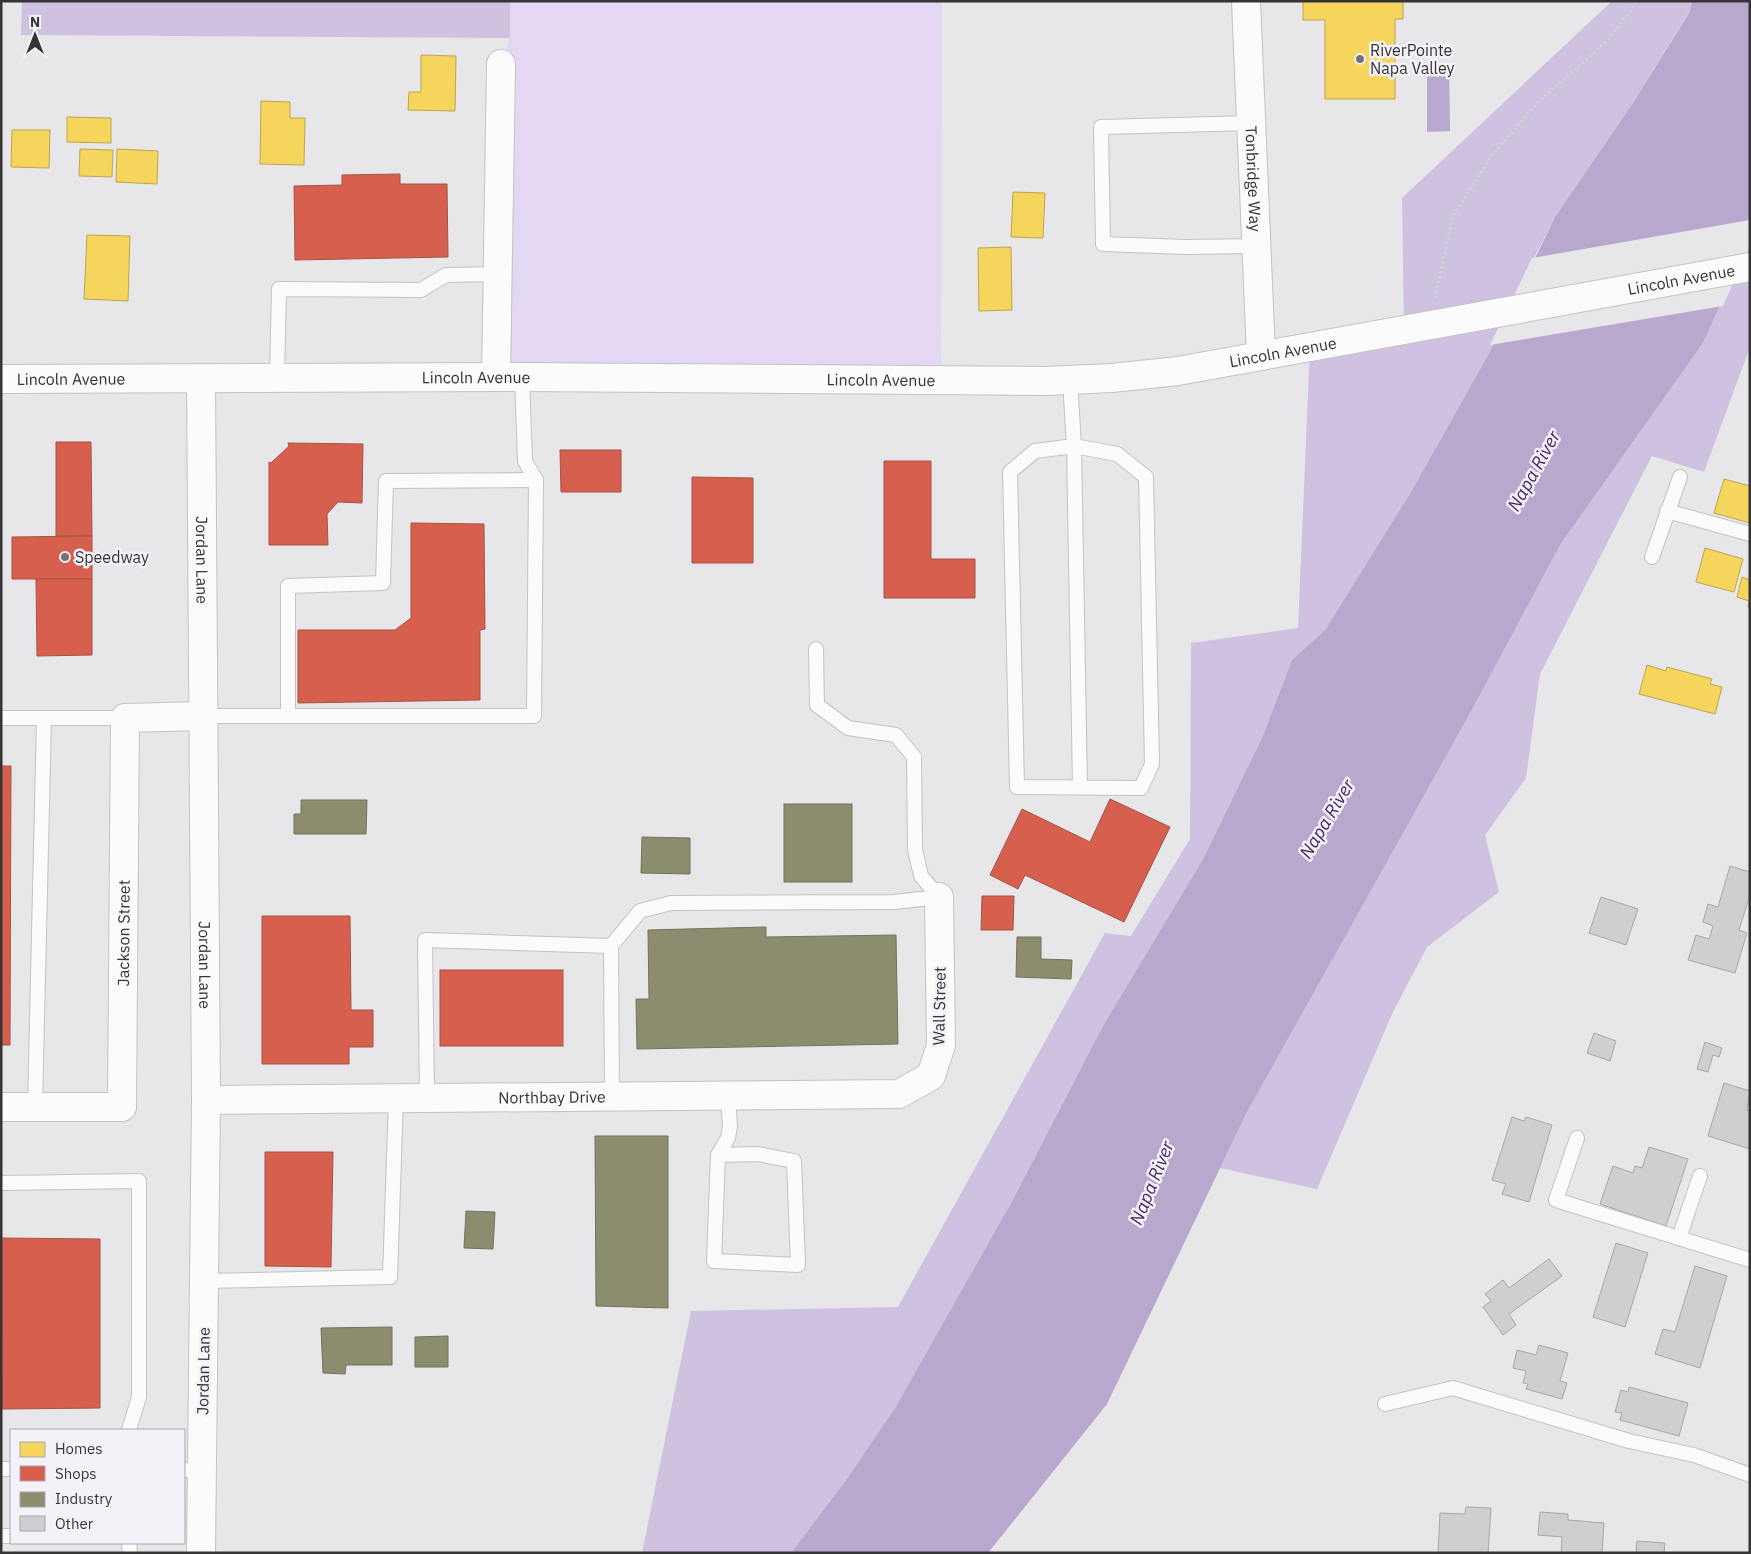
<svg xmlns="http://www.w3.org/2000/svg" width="1751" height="1554" font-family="'IBM Plex Sans',sans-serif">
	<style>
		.green { fill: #e3d7f4 }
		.forest { fill: #cfc1e0 }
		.water { fill: #b8a8ce }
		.pier { fill: #e7e6e9 }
		.homes { fill: #f6d55c; stroke: #bca551 }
		.shops { fill: #d6604d; stroke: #a65346 }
		.industry { fill: #8c8c6e; stroke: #72725d }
		.building { fill: #cfced0; stroke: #a7a7a9 }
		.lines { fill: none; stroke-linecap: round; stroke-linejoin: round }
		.lane-casing { stroke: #c3c2c4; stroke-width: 16 }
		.street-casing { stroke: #c3c2c4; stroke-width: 30 }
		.secondary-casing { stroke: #c3c2c4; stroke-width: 30 }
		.path { stroke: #d3d2d3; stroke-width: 3; stroke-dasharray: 2.5 2.5; stroke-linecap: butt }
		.lane { stroke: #fbfbfc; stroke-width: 14 }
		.street { stroke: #fbfbfc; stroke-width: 28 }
		.secondary { stroke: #fbfbfc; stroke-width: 28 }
		.poi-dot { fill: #737275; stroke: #f4f2f8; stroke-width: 2 }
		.labels { text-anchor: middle; stroke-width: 5; stroke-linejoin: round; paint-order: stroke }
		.poi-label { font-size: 16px; fill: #353436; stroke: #f4f2f8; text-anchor: start }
		.street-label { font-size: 16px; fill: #353436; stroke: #f4f2f8 }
		.water-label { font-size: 18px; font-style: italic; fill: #442464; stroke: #f4f2f8 }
	</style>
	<rect width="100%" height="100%" fill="#e7e6e9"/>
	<path class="green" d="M 510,1 L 942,1 L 941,381 L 496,377 L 501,64 L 510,38 Z"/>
	<g class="forest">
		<path d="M 22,1 L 510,1 L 510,38 L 21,35 Z"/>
		<path d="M 1612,1 L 1692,1 L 1689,12 L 1633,103 L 1555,217 L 1506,312 L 1488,355 L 1411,492 L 1325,630 L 1292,660 L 1262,738 L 1203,859 L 1104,1024 L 1011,1203 L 895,1408 L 846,1480 L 791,1553 L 642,1553 L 691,1311 L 898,1307 L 1105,933 L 1131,936 L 1190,839 L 1191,643 L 1298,628 L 1310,347 L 1404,330 L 1402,198 Z"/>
		<path d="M 1750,239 L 1750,347 L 1704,472 L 1652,456 L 1540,674 L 1526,778 L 1485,835 L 1499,892 L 1427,947 L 1392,1014 L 1317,1189 L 1220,1168 L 1247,1112 L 1560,545 L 1703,343 Z"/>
	</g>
	<g class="water">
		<path d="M 1692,1 L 1750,1 L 1750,239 L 1703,343 L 1560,545 L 1470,713 L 1247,1112 L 1107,1404 L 988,1553 L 791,1553 L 846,1480 L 895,1408 L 1011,1203 L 1104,1024 L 1203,859 L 1262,738 L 1292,660 L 1325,630 L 1411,492 L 1488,355 L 1555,217 L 1633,103 L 1689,13 Z"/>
		<path d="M 1427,65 L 1449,65 L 1450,131 L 1427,132 Z"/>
	</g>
	<path class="pier" d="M 1750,220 L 1750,245 L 1723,306 L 1490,345 L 1532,258 Z"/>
	<g class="homes">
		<path d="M 1303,1 L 1403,1 L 1403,19 L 1395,19 L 1395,99 L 1325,99 L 1325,20 L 1303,20 Z"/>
		<path d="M 421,55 L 456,56 L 455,111 L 408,110 L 409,92 L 421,92 Z"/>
		<path d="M 261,101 L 290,102 L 290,118 L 305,118 L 304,165 L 260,164 Z"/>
		<path d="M 67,117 L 111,118 L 111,143 L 67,142 Z"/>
		<path d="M 12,130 L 50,130 L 49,168 L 11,167 Z"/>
		<path d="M 80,149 L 113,150 L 112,177 L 79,176 Z"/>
		<path d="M 117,149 L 158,151 L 157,184 L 116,182 Z"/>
		<path d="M 1013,192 L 1045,193 L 1043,238 L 1011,237 Z"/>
		<path d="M 87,235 L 130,236 L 128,301 L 84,299 Z"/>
		<path d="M 1011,247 L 1012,310 L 979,311 L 978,248 Z"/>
		<path d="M 1724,479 L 1750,486 L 1750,523 L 1714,513 Z"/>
		<path d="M 1705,548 L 1743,559 L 1734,592 L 1696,582 Z"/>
		<path d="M 1742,577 L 1750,580 L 1750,608 L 1748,607 L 1749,601 L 1737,597 Z"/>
		<path d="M 1647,665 L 1666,671 L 1667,667 L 1712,679 L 1710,684 L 1722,687 L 1715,714 L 1639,694 Z"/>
	</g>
	<g class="shops">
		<path d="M 400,174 L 400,184 L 447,184 L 448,257 L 295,260 L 294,186 L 342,185 L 342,175 Z"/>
		<path d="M 56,442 L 91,442 L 92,536 L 56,536 Z"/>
		<path d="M 288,443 L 363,444 L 362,503 L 338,502 L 327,514 L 328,545 L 269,545 L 269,462 L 271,463 L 289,446 Z"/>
		<path d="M 560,450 L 621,450 L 621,492 L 561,492 Z"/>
		<path d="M 884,461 L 931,461 L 931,559 L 975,559 L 975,598 L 884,598 Z"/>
		<path d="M 692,477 L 753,478 L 753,563 L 692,563 Z"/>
		<path d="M 411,523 L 484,524 L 485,629 L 480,630 L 480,700 L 298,703 L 298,630 L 395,630 L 411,618 Z"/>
		<path d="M 92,536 L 92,579 L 12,579 L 12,537 Z"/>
		<path d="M 36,579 L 92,579 L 92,655 L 37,656 Z"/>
		<path d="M 1,766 L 11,766 L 10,1045 L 1,1045 Z"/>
		<path d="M 1110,799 L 1170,827 L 1124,922 L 1025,875 L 1018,889 L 990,875 L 1022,809 L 1090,842 Z"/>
		<path d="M 982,896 L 1014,896 L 1013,930 L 981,930 Z"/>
		<path d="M 262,916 L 350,916 L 351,1010 L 373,1010 L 373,1047 L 349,1047 L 349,1064 L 262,1064 Z"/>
		<rect x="440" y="970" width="123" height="76"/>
		<path d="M 265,1152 L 333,1152 L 331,1267 L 265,1266 Z"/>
		<path d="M 1,1238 L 100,1239 L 100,1408 L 2,1409 Z"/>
	</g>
	<g class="industry">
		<path d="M 301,800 L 367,800 L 366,834 L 294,834 L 294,814 L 301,814 Z"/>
		<rect x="784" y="804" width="68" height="78"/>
		<path d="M 642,837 L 690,838 L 690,874 L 641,873 Z"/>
		<path d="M 766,927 L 766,937 L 896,935 L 898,1044 L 637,1049 L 636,999 L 649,999 L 648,930 Z"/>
		<path d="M 1017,937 L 1041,937 L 1041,959 L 1072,960 L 1071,979 L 1016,977 Z"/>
		<path d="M 595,1136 L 668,1136 L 668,1308 L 596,1306 Z"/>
		<path d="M 466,1211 L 495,1212 L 493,1249 L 464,1248 Z"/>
		<path d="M 392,1327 L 392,1365 L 346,1365 L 345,1374 L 323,1373 L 321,1328 Z"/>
		<path d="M 448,1336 L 448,1367 L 415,1367 L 415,1337 Z"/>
	</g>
	<g class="building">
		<path d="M 1730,866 L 1750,872 L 1750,895 L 1739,930 L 1747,933 L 1735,973 L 1688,960 L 1696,935 L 1709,939 L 1713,926 L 1703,922 L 1708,904 L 1718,907 Z"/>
		<path d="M 1601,897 L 1638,909 L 1626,945 L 1589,933 Z"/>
		<path d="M 1594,1033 L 1616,1041 L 1610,1061 L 1587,1053 Z"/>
		<path d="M 1705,1042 L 1722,1048 L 1719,1057 L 1713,1055 L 1708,1072 L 1697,1069 Z"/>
		<path d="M 1724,1083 L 1750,1091 L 1747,1110 L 1750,1111 L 1750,1149 L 1708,1136 Z"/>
		<path d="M 1512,1117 L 1524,1121 L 1526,1117 L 1552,1125 L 1529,1202 L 1502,1194 L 1506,1184 L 1492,1180 Z"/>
		<path d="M 1649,1147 L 1688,1159 L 1666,1226 L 1600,1204 L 1613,1166 L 1633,1173 L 1635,1166 L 1642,1168 Z"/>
		<path d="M 1616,1243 L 1648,1253 L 1625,1327 L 1593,1317 Z"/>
		<path d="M 1549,1259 L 1562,1276 L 1509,1314 L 1516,1325 L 1503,1335 L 1483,1307 L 1491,1301 L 1485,1294 L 1503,1280 L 1509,1288 Z"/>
		<path d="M 1695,1266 L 1727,1276 L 1700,1368 L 1655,1354 L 1663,1329 L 1675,1332 Z"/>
		<path d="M 1539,1345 L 1568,1353 L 1560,1381 L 1567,1383 L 1562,1399 L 1526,1389 L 1528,1384 L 1523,1383 L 1526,1371 L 1513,1368 L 1517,1350 L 1536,1355 Z"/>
		<path d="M 1629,1387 L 1688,1403 L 1679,1436 L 1620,1420 L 1622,1413 L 1615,1412 L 1621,1390 L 1628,1392 Z"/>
		<path d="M 1466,1507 L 1491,1508 L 1488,1553 L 1438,1553 L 1440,1513 L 1465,1514 Z"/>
		<path d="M 1540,1512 L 1568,1514 L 1568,1520 L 1604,1523 L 1602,1553 L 1561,1553 L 1562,1537 L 1538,1535 Z"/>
		<path d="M 1637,1541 L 1665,1543 L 1664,1553 L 1636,1553 Z"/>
	</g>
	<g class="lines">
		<g class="lane-casing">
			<g id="lane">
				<path d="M 1251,123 L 1101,127 L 1103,244 L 1186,247 L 1256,246"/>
				<path d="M 277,378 L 279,289 L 421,290 L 446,275 L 498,274"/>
				<path d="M 1070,380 L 1074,446 L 1035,451 L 1010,472 L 1017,787 L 1141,788 L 1152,764 L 1146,477 L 1117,454 L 1074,446 L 1080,787"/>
				<path d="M 1667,511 L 1750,534"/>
				<path d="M 1652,557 L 1680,477"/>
				<path d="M 816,649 L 817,705 L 848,728 L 896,735 L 914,757 L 915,849 L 921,876 L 939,897"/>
				<path d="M 288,715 L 288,586 L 383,583 L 386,481 L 536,480"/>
				<path d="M 203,716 L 534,716 L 536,480 L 525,461 L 522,377"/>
				<path d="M 1,718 L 125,718"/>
				<path d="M 611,946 L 640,911 L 671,903 L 894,902 L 939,897"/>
				<path d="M 427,1097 L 425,940 L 611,946 L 612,1097"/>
				<path d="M 35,1107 L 44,718"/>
				<path d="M 1577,1138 L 1556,1200 L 1750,1260"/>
				<path d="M 718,1155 L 758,1154 L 794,1161 L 798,1265 L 714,1261 L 718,1155 L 728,1138 L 730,1126 L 728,1097"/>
				<path d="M 1,1183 L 139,1181 L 139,1397 L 129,1430"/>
				<path d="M 1679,1238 L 1700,1176"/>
				<path d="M 204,1281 L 390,1277 L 396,1097"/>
				<path d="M 1385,1404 L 1453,1388 L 1629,1441 L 1694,1455 L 1750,1475"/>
				<path d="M 1,1469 L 11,1469"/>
				<path d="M 184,1470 L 202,1470"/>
				<path d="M 1,1536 L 11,1536"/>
				<path d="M 129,1543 L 130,1553"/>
			</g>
		</g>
		<g class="street-casing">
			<g id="street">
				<path id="s1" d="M 1246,1 L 1261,355"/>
				<path d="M 496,377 L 501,64"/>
				<path id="s2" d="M 201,379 L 206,1100 L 201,1553"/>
				<path id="s3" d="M 206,1100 L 899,1094 L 931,1076 L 941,1045 L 939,897"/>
				<path id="s4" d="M 1,1107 L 122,1107 L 125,718 L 203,716"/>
			</g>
		</g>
		<g class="secondary-casing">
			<g id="secondary">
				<path id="s5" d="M 1,379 L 522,377 L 1046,381 L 1112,378 L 1178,371 L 1750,267"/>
			</g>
		</g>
		<path class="path" d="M 1435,298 L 1453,216 L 1493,154 L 1539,101 L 1606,42 L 1632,9 L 1635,1"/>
		<use href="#lane" class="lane"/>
		<use href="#street" class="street"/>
		<use href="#secondary" class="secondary"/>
	</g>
	<g class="poi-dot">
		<circle cx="1360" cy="59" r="5"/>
		<circle cx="65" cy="557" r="5"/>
	</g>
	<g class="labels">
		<g class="poi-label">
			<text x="1370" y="56">RiverPointe<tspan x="1370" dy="18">Napa Valley</tspan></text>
			<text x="75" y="563">Speedway</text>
		</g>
		<g class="street-label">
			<text dy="6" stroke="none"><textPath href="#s1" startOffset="178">Tonbridge Way</textPath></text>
			<text dy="6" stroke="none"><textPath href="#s5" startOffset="1689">Lincoln Avenue</textPath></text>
			<text dy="6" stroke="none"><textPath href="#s5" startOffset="1284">Lincoln Avenue</textPath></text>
			<text dy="6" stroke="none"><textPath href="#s5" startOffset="475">Lincoln Avenue</textPath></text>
			<text dy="6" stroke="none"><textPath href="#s5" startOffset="70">Lincoln Avenue</textPath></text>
			<text dy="6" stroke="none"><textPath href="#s5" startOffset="880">Lincoln Avenue</textPath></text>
			<text dy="6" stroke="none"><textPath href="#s2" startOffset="181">Jordan Lane</textPath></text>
			<text dy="6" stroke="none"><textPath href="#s4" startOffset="295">Jackson Street</textPath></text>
			<text dy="6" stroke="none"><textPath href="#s2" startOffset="586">Jordan Lane</textPath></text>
			<text transform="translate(939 1006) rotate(-89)" y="6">Wall Street</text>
			<text dy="6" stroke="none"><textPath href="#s3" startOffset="346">Northbay Drive</textPath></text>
			<text transform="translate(203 1371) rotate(-89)" y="6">Jordan Lane</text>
		</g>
		<g class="water-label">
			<text transform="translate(1534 471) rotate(-61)" y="6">Napa River</text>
			<text transform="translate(1327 819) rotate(-59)" y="6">Napa River</text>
			<text transform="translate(1152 1183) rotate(-68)" y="6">Napa River</text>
		</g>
	</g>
	<rect width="1751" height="1554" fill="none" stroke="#353436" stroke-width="5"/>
	<rect x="10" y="1429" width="175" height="115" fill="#f4f2f8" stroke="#a8a6aa"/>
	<rect x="20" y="1442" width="25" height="15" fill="#f6d55c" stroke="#a8a6aa"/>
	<text x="55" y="1454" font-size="15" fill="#353436">Homes</text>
	<rect x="20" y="1466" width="25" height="15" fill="#d6604d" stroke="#a8a6aa"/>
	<text x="55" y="1479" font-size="15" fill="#353436">Shops</text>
	<rect x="20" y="1492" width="25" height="15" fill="#8c8c6e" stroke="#a8a6aa"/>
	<text x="55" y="1504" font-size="15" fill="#353436">Industry</text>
	<rect x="20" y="1516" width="25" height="15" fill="#cfced0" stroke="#a8a6aa"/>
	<text x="55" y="1529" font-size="15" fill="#353436">Other</text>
	<g transform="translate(35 35)" stroke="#f4f2f8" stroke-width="4" paint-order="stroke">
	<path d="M0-4L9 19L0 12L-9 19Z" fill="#353436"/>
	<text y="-8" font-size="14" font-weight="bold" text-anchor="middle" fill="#353436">N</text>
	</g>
</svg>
